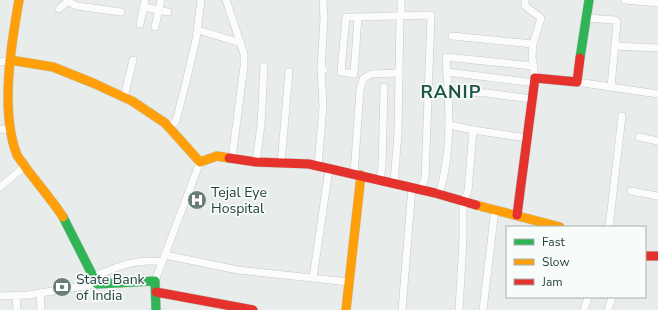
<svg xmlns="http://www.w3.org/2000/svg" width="658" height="310" font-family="'Nunito Sans',sans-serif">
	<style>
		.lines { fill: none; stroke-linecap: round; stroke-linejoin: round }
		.street-casing { stroke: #c5cac8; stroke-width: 8 }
		.fast-casing { stroke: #c3cbc8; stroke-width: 10 }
		.slow-casing { stroke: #c3cbc8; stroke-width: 10 }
		.jam-casing { stroke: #c3cbc8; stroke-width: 10 }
		.street { stroke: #fcfcfc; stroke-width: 7 }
		.fast { stroke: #30b455; stroke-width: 9 }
		.slow { stroke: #ff9f0a; stroke-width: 9 }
		.jam { stroke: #e5322d; stroke-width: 9 }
		.labels { text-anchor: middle; stroke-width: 3.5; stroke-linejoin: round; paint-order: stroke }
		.poi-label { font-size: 14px; fill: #24423a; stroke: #f7fbf9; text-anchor: start }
		.district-label { font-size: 18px; font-weight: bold; letter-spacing: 1px; fill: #1f5548; stroke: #f7fbf9 }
	</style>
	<rect width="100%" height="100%" fill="#e8edeb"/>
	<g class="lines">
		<g class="street-casing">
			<g id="street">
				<path d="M 226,0 L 244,54 L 244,66 L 232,158"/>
				<path d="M 323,0 L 324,19 L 321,68 L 324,70"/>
				<path d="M 525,0 L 525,6 L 541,18 L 533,44"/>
				<path d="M 625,0 L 658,3"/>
				<path d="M 68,2 L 77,6 L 121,12"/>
				<path d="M 144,7 L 168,12"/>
				<path d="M 59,9 L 69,0"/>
				<path d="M 401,13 L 401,0"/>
				<path d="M 358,17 L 346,17 L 341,72 L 354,74 L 358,17 L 431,15 L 425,179 L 420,189"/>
				<path d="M 586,18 L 615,20 L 617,22 L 611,87"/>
				<path d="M 140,24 L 145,0"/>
				<path d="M 155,27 L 161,0"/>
				<path d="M 198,30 L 241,43"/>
				<path d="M 452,36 L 533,44 L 532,57 L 535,78"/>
				<path d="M 616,46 L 658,48"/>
				<path d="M 0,62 L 10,60"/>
				<path d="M 447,72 L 535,83"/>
				<path d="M 577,82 L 658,94"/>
				<path d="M 448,91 L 486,93 L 532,99"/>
				<path d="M 124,98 L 133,60"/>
				<path d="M 449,125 L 473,130"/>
				<path d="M 169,127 L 176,121 L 187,78 L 196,39 L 201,0"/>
				<path d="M 0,129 L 11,130"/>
				<path d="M 639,137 L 658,141"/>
				<path d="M 256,162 L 261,125 L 264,66"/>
				<path d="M 281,163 L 289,72"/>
				<path d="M 318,166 L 323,106 L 321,68"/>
				<path d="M 354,174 L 360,90 L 363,79 L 371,74 L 399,73"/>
				<path d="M 380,180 L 382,167 L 384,87"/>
				<path d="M 394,183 L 398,133 L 400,15"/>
				<path d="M 0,187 L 25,166"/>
				<path d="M 631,191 L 658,196"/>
				<path d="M 439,194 C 453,150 449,103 446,57 L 533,66"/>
				<path d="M 609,227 L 622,116"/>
				<path d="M 165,255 L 238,270 L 349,282"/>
				<path d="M 93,277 C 117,267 136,258 162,262"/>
				<path d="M 313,278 L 329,169"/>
				<path d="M 155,281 L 200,162"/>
				<path d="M 40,293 L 41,310"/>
				<path d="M 0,296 L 28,295 L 97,284"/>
				<path d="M 16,296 L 17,310"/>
				<path d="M 402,310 L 412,187"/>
				<path d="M 459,310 L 463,239 L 463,202 L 468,191 L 473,130 L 527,138"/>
				<path d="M 483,310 L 495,209"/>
				<path d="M 584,310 L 588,297"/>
				<path d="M 608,310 L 612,297"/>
			</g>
		</g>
		<g class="fast-casing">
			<g id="fast">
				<path d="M 580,58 L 589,0"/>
				<path d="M 63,217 L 97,284 L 155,281 L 156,310"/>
			</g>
		</g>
		<g class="slow-casing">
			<g id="slow">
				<path d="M 19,0 C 11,45 0,112 17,155 C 20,160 23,163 26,168 C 38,184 52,200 63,217"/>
				<path d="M 10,60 L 53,67 L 93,83 L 132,101 L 165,123 L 200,162 L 217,156 L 229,158"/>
				<path d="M 476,205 L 560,227"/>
				<path d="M 346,310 L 361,175"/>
			</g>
		</g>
		<g class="jam-casing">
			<g id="jam">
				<path d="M 229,158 L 256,162 L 309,164 L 435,193 L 476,205"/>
				<path d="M 517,215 L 535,78 L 577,82 L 580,58"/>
				<path d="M 645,256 L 658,256"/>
				<path d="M 156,292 L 253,310"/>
			</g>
		</g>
		<use href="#street" class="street"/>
		<use href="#fast" class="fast"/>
		<use href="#slow" class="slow"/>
		<use href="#jam" class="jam"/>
	</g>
	<defs>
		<g id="hospital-disc" transform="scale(1)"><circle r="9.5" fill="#697e78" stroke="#f7fbf9"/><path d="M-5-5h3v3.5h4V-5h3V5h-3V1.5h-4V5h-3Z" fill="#fff"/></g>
		<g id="bank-disc" transform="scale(1)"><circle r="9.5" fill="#697e78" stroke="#f7fbf9"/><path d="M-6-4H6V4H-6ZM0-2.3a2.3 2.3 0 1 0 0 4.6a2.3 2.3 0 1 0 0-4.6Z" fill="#fff"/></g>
	</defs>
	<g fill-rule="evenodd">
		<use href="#hospital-disc" x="197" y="200"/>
		<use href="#bank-disc" x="62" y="287"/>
	</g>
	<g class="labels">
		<g class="poi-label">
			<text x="211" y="197">Tejal Eye<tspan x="211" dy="16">Hospital</tspan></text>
			<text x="76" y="284">State Bank<tspan x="76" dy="16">of India</tspan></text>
		</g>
		<g class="district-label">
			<text x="451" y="98">RANIP</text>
		</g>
	</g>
	<rect x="506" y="226" width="140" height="72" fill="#f7fbf9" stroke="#a3b1ad"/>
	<rect x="514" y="239" width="20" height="6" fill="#30b455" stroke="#a3b1ad"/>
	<text x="542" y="246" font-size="12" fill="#24423a">Fast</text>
	<rect x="514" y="259" width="20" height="6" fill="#ff9f0a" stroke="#a3b1ad"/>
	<text x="542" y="266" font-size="12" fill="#24423a">Slow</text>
	<rect x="514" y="279" width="20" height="6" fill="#e5322d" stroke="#a3b1ad"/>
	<text x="542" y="286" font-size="12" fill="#24423a">Jam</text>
</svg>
